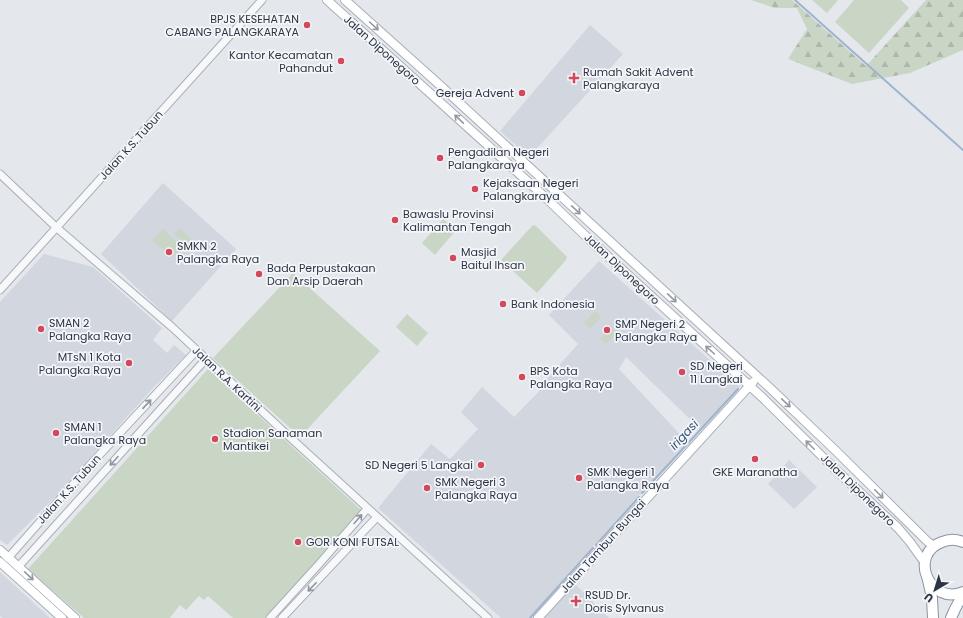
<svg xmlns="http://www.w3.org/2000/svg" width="963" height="618" font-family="Poppins,sans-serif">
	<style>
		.built { fill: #d2d6de }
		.grass { fill: #c9d6c5 }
		.forest { fill: url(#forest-firs) }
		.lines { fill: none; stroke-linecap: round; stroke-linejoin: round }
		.stream { stroke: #9fb4cc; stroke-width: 2 }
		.tertiary-casing { stroke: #a9aeb7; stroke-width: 9 }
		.secondary-casing { stroke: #a9aeb7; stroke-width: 10 }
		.trunk-casing { stroke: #8b94a3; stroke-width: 12 }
		.tertiary { stroke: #f7f8fa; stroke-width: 7 }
		.secondary { stroke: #fff; stroke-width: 8 }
		.trunk { stroke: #fff; stroke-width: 10 }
		.oneway { stroke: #959aa2 }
		.oneway2 { stroke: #9196a0 }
		.poi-dot { fill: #d1495b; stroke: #f4f6f9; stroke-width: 1.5 }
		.labels { text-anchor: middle; stroke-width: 3.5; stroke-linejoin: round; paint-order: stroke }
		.poi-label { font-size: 11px; fill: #2b3445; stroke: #f4f6f9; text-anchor: start }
		.street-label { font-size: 11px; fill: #2b3445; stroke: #f4f6f9 }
		.water-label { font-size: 12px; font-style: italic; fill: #34527a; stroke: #f4f6f9 }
	</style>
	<defs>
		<pattern id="forest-firs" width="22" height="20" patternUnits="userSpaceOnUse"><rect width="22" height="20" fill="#c9d6c5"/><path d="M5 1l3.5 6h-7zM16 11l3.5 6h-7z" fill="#adb8ab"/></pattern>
	</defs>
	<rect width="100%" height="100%" fill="#e4e7ec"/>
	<g class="built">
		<path d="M 590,25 L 623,54 L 529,157 L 500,131 Z"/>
		<path d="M 163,183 L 236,249 L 172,321 L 101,254 Z"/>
		<path d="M 44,254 L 93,267 L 162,328 L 153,340 L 167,353 L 174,345 L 186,355 L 153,388 L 55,497 L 7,545 L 0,540 L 0,302 Z"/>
		<path d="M 599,261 L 740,387 L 700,429 L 626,357 L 619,369 L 687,442 L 529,618 L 501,618 L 378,508 L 431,444 L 450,459 L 478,429 L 461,412 L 482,387 L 514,417 L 548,382 L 546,380 L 578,344 L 549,315 Z"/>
		<path d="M 789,460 L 817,487 L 794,509 L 768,484 Z"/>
		<path d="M 0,572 L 50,618 L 3,618 L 0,616 Z"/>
		<path d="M 575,584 L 609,618 L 545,618 Z"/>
	</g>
	<g class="grass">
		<path d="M 812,0 L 838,0 L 827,13 Z"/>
		<path d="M 854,0 L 901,0 L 909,8 L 869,53 L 835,22 Z"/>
		<path d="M 443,219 L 456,230 L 435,255 L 422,243 Z"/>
		<path d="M 533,225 L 536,226 L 567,257 L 566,260 L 537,293 L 501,260 Z"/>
		<path d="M 179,228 L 191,238 L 186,244 L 174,234 Z"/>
		<path d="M 163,229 L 182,247 L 172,258 L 152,240 Z"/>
		<path d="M 293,273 L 380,351 L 300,437 L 213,358 Z"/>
		<path d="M 595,311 L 601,317 L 590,329 L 584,323 Z"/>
		<path d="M 407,314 L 428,333 L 417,346 L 396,327 Z"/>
		<path d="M 611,327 L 617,333 L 606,344 L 600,339 Z"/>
		<path d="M 208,369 L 361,510 L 266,618 L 233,618 L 208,596 L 204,600 L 199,596 L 186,610 L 180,605 L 170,618 L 84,618 L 28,569 Z"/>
	</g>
	<path class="forest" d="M 751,0 L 792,0 L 866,66 L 926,0 L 963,0 L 963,50 L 910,73 L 852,84 L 788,59 L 807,29 L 797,8 L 775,8 Z"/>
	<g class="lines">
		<g class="stream">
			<path d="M 795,0 L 963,150"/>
			<path d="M 642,493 L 738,389"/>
			<path d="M 596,545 L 639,497"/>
			<path d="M 530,618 L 593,548"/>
		</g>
		<g class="tertiary-casing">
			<g id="tertiary">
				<path d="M 0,174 L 57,228 L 172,327 L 282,430 L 488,618"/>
				<path d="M 0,290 L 262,0"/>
				<path d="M 8,558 L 90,465 L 197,350"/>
				<path d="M 18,567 L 206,359"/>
				<path d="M 270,618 L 320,563 L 367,509"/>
				<path d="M 282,618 L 377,517"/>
			</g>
		</g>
		<g class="secondary-casing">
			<g id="secondary">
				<path d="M 327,0 L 546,198 L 593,243 L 763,398 L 837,471 L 898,528 L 910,542 L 925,563"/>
				<path d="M 345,0 L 442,87 L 771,389 L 835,450 L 928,542 L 934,546"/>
				<path d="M 0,550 L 75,618"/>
				<path d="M 0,562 L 62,618"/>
				<path d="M 538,618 L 753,382"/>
			</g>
		</g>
		<g class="trunk-casing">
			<g id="trunk">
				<path d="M 963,542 C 956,539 949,539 942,542 C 908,554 929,606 963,592"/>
				<path d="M 928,580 L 932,598 L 933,618"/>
				<path d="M 951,618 L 955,609 L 963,594"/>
			</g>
		</g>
		<use href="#tertiary" class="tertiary"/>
		<use href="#secondary" class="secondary"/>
		<use href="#trunk" class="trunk"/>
	</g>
	<defs><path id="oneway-shaft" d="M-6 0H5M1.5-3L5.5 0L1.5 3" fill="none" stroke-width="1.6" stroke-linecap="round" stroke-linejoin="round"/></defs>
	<g class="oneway">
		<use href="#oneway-shaft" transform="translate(374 26) rotate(42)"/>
		<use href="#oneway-shaft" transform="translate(459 119) rotate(-137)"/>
		<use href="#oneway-shaft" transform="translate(576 210) rotate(43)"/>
		<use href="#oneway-shaft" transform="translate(672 298) rotate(43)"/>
		<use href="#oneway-shaft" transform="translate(710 350) rotate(-138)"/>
		<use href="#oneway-shaft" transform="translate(786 403) rotate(43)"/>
		<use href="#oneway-shaft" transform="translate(810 445) rotate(-135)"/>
		<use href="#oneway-shaft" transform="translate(879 494) rotate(45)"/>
		<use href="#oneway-shaft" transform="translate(29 576) rotate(43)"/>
	</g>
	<g class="oneway2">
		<use href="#oneway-shaft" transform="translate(147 404) rotate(-47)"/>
		<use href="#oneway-shaft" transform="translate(114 461) rotate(132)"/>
		<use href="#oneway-shaft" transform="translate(358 519) rotate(-49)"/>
		<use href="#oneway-shaft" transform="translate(312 587) rotate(134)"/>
	</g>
	<g class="poi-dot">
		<circle cx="307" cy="25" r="4"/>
		<circle cx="341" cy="61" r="4"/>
		<path d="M572 72h4v4h4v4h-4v4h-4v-4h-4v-4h4z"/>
		<circle cx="522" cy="93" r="4"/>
		<circle cx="440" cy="158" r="4"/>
		<circle cx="475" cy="189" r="4"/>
		<circle cx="395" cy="220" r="4"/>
		<circle cx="169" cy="252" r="4"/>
		<circle cx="453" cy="258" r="4"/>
		<circle cx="259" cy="274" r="4"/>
		<circle cx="503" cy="304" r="4"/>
		<circle cx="41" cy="329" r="4"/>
		<circle cx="607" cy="330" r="4"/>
		<circle cx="129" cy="363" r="4"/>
		<circle cx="682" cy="372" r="4"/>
		<circle cx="522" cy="377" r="4"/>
		<circle cx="56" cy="433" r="4"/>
		<circle cx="215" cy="439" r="4"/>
		<circle cx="755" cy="459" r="4"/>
		<circle cx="481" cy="465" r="4"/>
		<circle cx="579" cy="478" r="4"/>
		<circle cx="427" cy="488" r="4"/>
		<circle cx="298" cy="542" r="4"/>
		<path d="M574 595h4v4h4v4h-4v4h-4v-4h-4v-4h4z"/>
	</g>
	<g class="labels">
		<g class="poi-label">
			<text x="299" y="23" text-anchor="end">BPJS KESEHATAN<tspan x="299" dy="13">CABANG PALANGKARAYA</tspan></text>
			<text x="333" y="59" text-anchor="end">Kantor Kecamatan<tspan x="333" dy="13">Pahandut</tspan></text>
			<text x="583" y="76">Rumah Sakit Advent<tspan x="583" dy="13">Palangkaraya</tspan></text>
			<text x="514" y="97" text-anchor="end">Gereja Advent</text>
			<text x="448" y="156">Pengadilan Negeri<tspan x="448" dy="13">Palangkaraya</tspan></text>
			<text x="483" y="187">Kejaksaan Negeri<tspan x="483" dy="13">Palangkaraya</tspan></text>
			<text x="403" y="218">Bawaslu Provinsi<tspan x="403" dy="13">Kalimantan Tengah</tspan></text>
			<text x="177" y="250">SMKN 2<tspan x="177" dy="13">Palangka Raya</tspan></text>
			<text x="461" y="256">Masjid<tspan x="461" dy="13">Baitul Ihsan</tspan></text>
			<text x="267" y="272">Bada Perpustakaan<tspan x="267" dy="13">Dan Arsip Daerah</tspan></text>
			<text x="511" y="308">Bank Indonesia</text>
			<text x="49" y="327">SMAN 2<tspan x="49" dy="13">Palangka Raya</tspan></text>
			<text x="615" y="328">SMP Negeri 2<tspan x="615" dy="13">Palangka Raya</tspan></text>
			<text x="121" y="361" text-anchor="end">MTsN 1 Kota<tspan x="121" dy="13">Palangka Raya</tspan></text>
			<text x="690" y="370">SD Negeri<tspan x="690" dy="13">11 Langkai</tspan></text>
			<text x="530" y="375">BPS Kota<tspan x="530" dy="13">Palangka Raya</tspan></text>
			<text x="64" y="431">SMAN 1<tspan x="64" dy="13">Palangka Raya</tspan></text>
			<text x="223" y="437">Stadion Sanaman<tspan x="223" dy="13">Mantikei</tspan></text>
			<text x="473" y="469" text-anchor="end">SD Negeri 5 Langkai</text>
			<text x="587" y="476">SMK Negeri 1<tspan x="587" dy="13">Palangka Raya</tspan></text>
			<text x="755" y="476" text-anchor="middle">GKE Maranatha</text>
			<text x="435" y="486">SMK Negeri 3<tspan x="435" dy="13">Palangka Raya</tspan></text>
			<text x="306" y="546">GOR KONI FUTSAL</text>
			<text x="585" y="599">RSUD Dr.<tspan x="585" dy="13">Doris Sylvanus</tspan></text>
		</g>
		<g class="street-label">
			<text transform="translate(382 50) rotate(42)" y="4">Jalan Diponegoro</text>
			<text transform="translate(131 145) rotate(-48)" y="4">Jalan K.S. Tubun</text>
			<text transform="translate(622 269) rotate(43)" y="4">Jalan Diponegoro</text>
			<text transform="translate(227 379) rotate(43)" y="4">Jalan R.A. Kartini</text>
			<text transform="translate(69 489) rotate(-48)" y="4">Jalan K.S. Tubun</text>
			<text transform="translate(858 490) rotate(44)" y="4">Jalan Diponegoro</text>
			<text transform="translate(603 546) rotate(-48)" y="4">Jalan Tambun Bungai</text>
		</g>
		<g class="water-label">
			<text transform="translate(684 435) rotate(-47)" y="4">irigasi</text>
		</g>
	</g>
	<g transform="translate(935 590) rotate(218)" stroke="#f4f6f9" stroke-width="3" paint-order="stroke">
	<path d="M0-3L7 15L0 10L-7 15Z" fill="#2b3445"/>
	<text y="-6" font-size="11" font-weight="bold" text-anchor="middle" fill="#2b3445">U</text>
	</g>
</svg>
